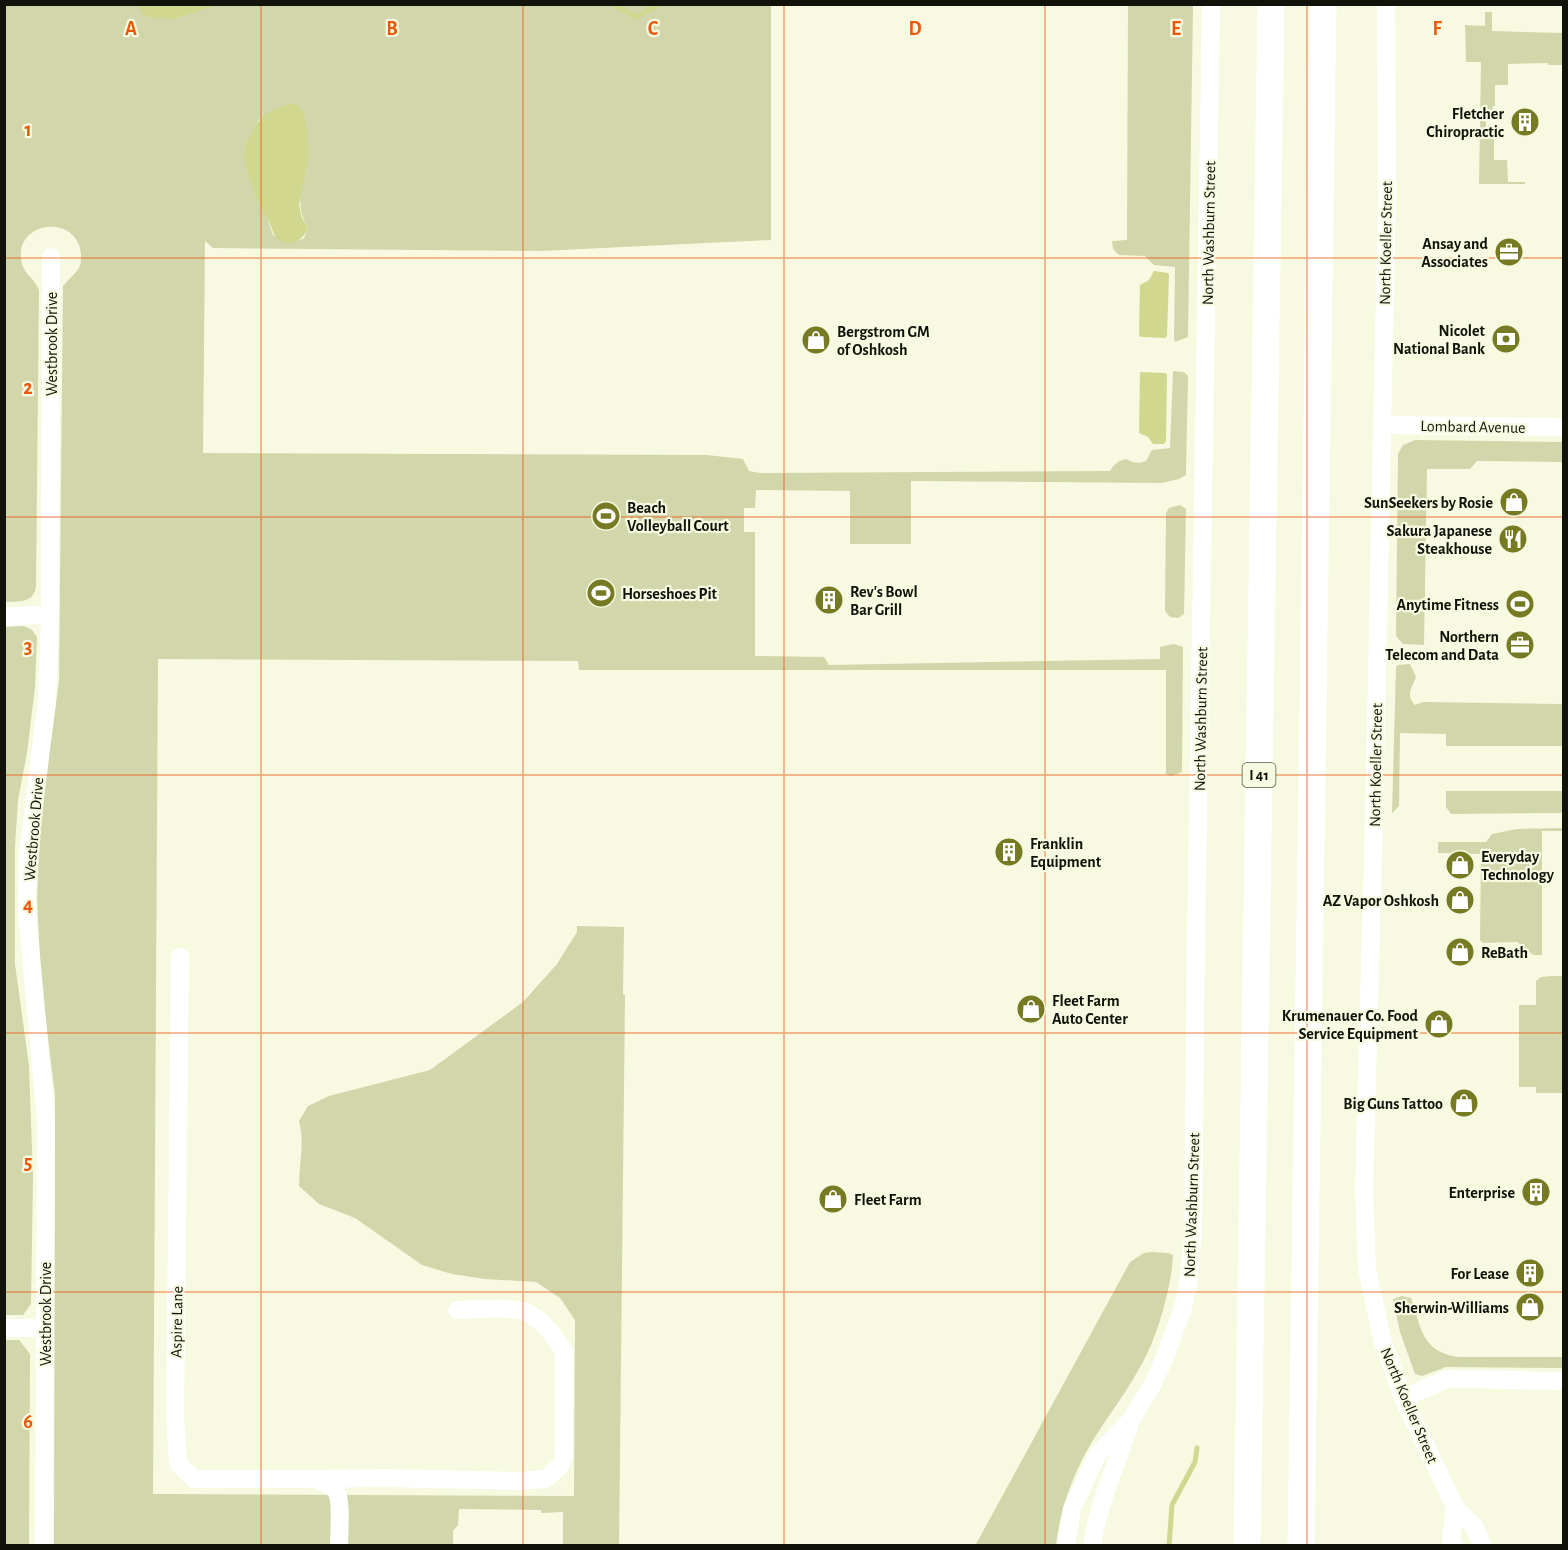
<svg xmlns="http://www.w3.org/2000/svg" width="1568" height="1550" font-family="'Alegreya Sans',sans-serif">
	<style>
		.green { fill: #d2d6ab; fill-rule: evenodd }
		.water { fill: #d1d78f }
		.lines { fill: none; stroke-linecap: round; stroke-linejoin: round }
		.stream { stroke: #d1d78f; stroke-width: 5 }
		.minor { stroke: #fff; stroke-width: 18 }
		.highway { stroke: #fff; stroke-width: 27 }
		.grid { fill: none; stroke: #e8590c; stroke-width: 1.5; stroke-opacity: 0.55 }
		.labels { text-anchor: middle; stroke-width: 4.5; stroke-linejoin: round; paint-order: stroke }
		.shield { fill: #f7fae0; stroke: #56584a; stroke-width: 1.5 }
		.shield-label { font-size: 15px; font-weight: bold; fill: #111209 }
		.poi-label { font-size: 16px; font-weight: bold; fill: #111209; stroke: #f7fae0; text-anchor: end }
		.street-label { font-size: 16px; fill: #111209; stroke: #f7fae0 }
		.grid-label { font-size: 20px; text-anchor: middle; font-weight: bold; fill: #e8590c; stroke: #f7fae0; stroke-width: 4.5; stroke-linejoin: round; paint-order: stroke }
	</style>
	<rect width="100%" height="100%" fill="#f7fae0"/>
	<g class="green">
		<path d="M 5,5 L 771,5 L 771,240 L 540,251 L 213,248 L 205,241 L 203,453 L 707,455 L 743,459 L 749,471 L 760,473 L 1110,471 C 1114,464 1118,461 1126,459 C 1133,463 1138,464 1146,461 L 1152,450 L 1170,448 L 1173,371 L 1184,372 L 1188,376 L 1186,471 L 1186,475 L 1179,479 L 1161,483 L 911,481 L 911,544 L 850,544 L 850,491 L 756,490 L 755,508 L 744,508 L 744,532 L 755,532 L 755,656 L 824,657 L 829,665 L 1160,659 L 1160,647 L 1174,644 L 1183,647 L 1182,772 L 1171,776 L 1166,774 L 1166,670 L 579,670 L 578,661 L 158,659 L 153,1494 L 574,1496 L 575,1320 L 560,1298 L 536,1282 L 485,1279 L 452,1274 L 422,1265 L 355,1218 L 319,1204 L 299,1186 C 299,1163 305,1143 299,1121 L 308,1106 L 329,1096 L 430,1070 L 523,1002 L 557,964 L 577,932 L 577,926 L 624,927 L 623,994 L 625,995 L 619,1545 L 563,1545 L 563,1512 L 541,1513 L 541,1510 L 459,1509 L 458,1525 L 453,1531 L 453,1545 L 54,1545 L 55,1095 L 41,982 L 37,898 L 41,815 L 59,681 L 63,286 C 68,280 75,274 79,268 C 81,264 81,259 81,254 C 78,214 17,220 21,258 C 22,274 34,277 39,290 L 36,587 C 33,604 18,601 5,602 ZM 259,119 L 307,167 C 301,191 295,206 308,228 L 304,238 L 295,242 L 273,235 L 244,148 Z"/>
		<path d="M 1128,5 L 1193,5 L 1188,337 L 1175,342 L 1174,338 L 1175,267 L 1154,265 L 1145,256 L 1119,255 L 1113,249 L 1112,241 L 1127,240 Z"/>
		<path d="M 1485,12 L 1492,12 L 1492,31 L 1563,33 L 1563,65 L 1548,65 L 1548,63 L 1508,64 L 1508,85 L 1495,85 L 1495,106 L 1493,106 L 1492,112 L 1486,112 L 1486,132 L 1492,133 L 1492,138 L 1494,139 L 1494,160 L 1507,160 L 1508,182 L 1525,182 L 1525,184 L 1479,184 L 1481,62 L 1466,62 L 1465,25 L 1485,26 Z"/>
		<path d="M 1415,440 L 1564,442 L 1563,462 L 1477,461 L 1470,469 L 1427,469 L 1424,645 L 1403,644 L 1396,636 L 1398,454 L 1403,445 Z"/>
		<path d="M 1180,505 L 1186,509 L 1184,614 L 1178,618 L 1170,617 L 1165,611 L 1166,513 L 1169,508 Z"/>
		<path d="M 24,626 L 32,630 L 37,637 L 35,687 L 27,753 L 18,800 L 15,847 L 15,964 L 29,1066 L 30,1094 L 33,1175 L 31,1304 L 23,1315 L 5,1315 L 4,627 Z"/>
		<path d="M 1410,664 L 1416,677 C 1412,688 1405,695 1415,705 L 1423,702 L 1563,704 L 1563,746 L 1446,746 L 1446,734 L 1400,733 L 1399,806 L 1392,813 L 1396,667 L 1398,665 Z"/>
		<path d="M 1446,791 L 1563,791 L 1563,811 L 1561,813 L 1451,814 L 1446,807 Z"/>
		<path d="M 1563,828 L 1563,831 L 1542,831 L 1542,955 L 1533,955 L 1517,942 L 1483,943 L 1480,940 L 1481,854 L 1438,853 L 1438,842 L 1486,842 L 1492,834 L 1517,829 Z"/>
		<path d="M 1552,976 L 1563,976 L 1563,1093 L 1536,1093 L 1536,1087 L 1519,1087 L 1519,1005 L 1536,1005 L 1536,981 L 1541,977 Z"/>
		<path d="M 1152,1252 L 1168,1253 L 1173,1255 C 1171,1290 1157,1339 1139,1369 C 1121,1402 1094,1433 1079,1466 C 1067,1492 1059,1518 1056,1545 L 975,1546 L 1130,1262 L 1144,1253 Z"/>
		<path d="M 1402,1296 L 1411,1298 C 1422,1329 1421,1351 1458,1357 L 1563,1357 L 1563,1368 L 1446,1367 L 1422,1376 L 1415,1374 L 1400,1332 L 1393,1299 Z"/>
		<path d="M 5,1340 L 19,1340 L 30,1354 L 29,1545 L 5,1545 Z"/>
	</g>
	<g class="water">
		<path d="M 136,5 L 217,5 L 174,19 L 147,17 Z"/>
		<path d="M 294,103 L 304,112 L 306,126 L 308,147 L 307,167 L 299,205 L 302,218 L 308,228 C 304,238 295,246 283,242 C 273,239 273,228 268,220 C 257,200 245,175 244,151 C 244,146 247,142 249,138 C 258,116 271,108 294,103 Z"/>
		<path d="M 1154,271 L 1168,273 L 1169,275 L 1167,336 L 1165,338 L 1141,337 L 1139,335 L 1140,285 L 1149,280 Z"/>
		<path d="M 1140,372 L 1166,373 L 1167,375 L 1166,441 L 1164,444 L 1153,444 L 1148,437 L 1139,433 Z"/>
	</g>
	<g class="lines">
		<g class="stream">
			<path d="M 612,4 L 636,17 L 660,4"/>
			<path d="M 1169,1546 L 1172,1505 L 1195,1462 L 1197,1448"/>
		</g>
		<g class="minor">
			<path d="M 1386,4 L 1387,194 L 1374,818 L 1364,1189 L 1367,1269 L 1382,1339 L 1403,1398 L 1455,1507 L 1474,1526 L 1483,1546"/>
			<path d="M 1382,425 L 1564,427"/>
			<path d="M 4,617 L 50,614"/>
			<path d="M 180,957 L 175,1415 L 178,1463 L 194,1479 L 315,1479 C 322,1481 331,1485 336,1491 C 342,1500 339,1534 339,1546"/>
			<path d="M 4,1328 L 45,1328"/>
			<path d="M 1403,1398 L 1447,1379 L 1564,1381"/>
			<path d="M 317,1479 L 384,1478 L 518,1481 L 546,1479 L 560,1466 L 564,1456 L 564,1351 C 555,1337 543,1320 528,1313 C 511,1305 475,1310 457,1310"/>
			<path d="M 44,1546 L 46,1119 L 27,912 L 28,855 L 47,700 L 50,614 L 51,257"/>
			<path d="M 1066,1546 L 1072,1509 L 1097,1455 L 1130,1421 L 1153,1384 L 1164,1359 L 1182,1311 L 1188,1285 L 1193,1234 L 1196,938 L 1211,4"/>
			<path d="M 1092,1546 C 1098,1504 1116,1466 1129,1426"/>
			<path d="M 1454,1546 L 1451,1538 L 1455,1507"/>
		</g>
		<g class="highway">
			<path d="M 1247,1546 L 1271,4"/>
			<path d="M 1301,1546 L 1323,4"/>
		</g>
	</g>
	<path class="grid" d="M 261,4 L 261,1546M 523,4 L 523,1546M 784,4 L 784,1546M 1045,4 L 1045,1546M 1307,4 L 1307,1546M 4,258 L 1564,258M 4,517 L 1564,517M 4,775 L 1564,775M 4,1033 L 1564,1033M 4,1292 L 1564,1292"/>
	<defs>
		<g id="building-disc" transform="scale(1.5)"><circle r="9.5" fill="#767a23" stroke="#f7fae0"/><path d="M-4-6H4V6H1V3H-1V6H-4ZM-2.5-4.3h1.7v1.8h-1.7ZM.8-4.3h1.7v1.8H.8ZM-2.5-1h1.7V.8h-1.7ZM.8-1h1.7V.8H.8Z" fill="#fff"/></g>
		<g id="office-disc" transform="scale(1.5)"><circle r="9.5" fill="#767a23" stroke="#f7fae0"/><path d="M-6-3h4V-5.5h4V-3h4V5H-6ZM-1-4.5V-3h2v-1.5ZM-6 0V1H6V0Z" fill="#fff"/></g>
		<g id="bank-disc" transform="scale(1.5)"><circle r="9.5" fill="#767a23" stroke="#f7fae0"/><path d="M-6-4H6V4H-6ZM0-2.3a2.3 2.3 0 1 0 0 4.6a2.3 2.3 0 1 0 0-4.6Z" fill="#fff"/></g>
		<g id="shop-disc" transform="scale(1.5)"><circle r="9.5" fill="#767a23" stroke="#f7fae0"/><path d="M-5-2.5h2.3a2.7 3.5 0 0 1 5.4 0H5L5.5 6h-11ZM-1.5-2.5h3a1.5 2.3 0 0 0-3 0Z" fill="#fff"/></g>
		<g id="stadium-disc" transform="scale(1.5)"><circle r="9.5" fill="#767a23" stroke="#f7fae0"/><path d="M0-5a6.5 5 0 1 0 0 10a6.5 5 0 1 0 0-10ZM-3.5-1.8h7v3.6h-7Z" fill="#fff"/></g>
		<g id="restaurant-disc" transform="scale(1.5)"><circle r="9.5" fill="#767a23" stroke="#f7fae0"/><path d="M-5-6h1v4h1v-4h1v4h1v-4h1v5L-1.5 .5V6h-2V.5L-5-1ZM5-6V6H3V1.5H1.5Q1.5-4 5-6Z" fill="#fff"/></g>
	</defs>
	<g fill-rule="evenodd">
		<use href="#building-disc" x="1525" y="122"/>
		<use href="#office-disc" x="1509" y="252"/>
		<use href="#bank-disc" x="1506" y="339"/>
		<use href="#shop-disc" x="816" y="340"/>
		<use href="#shop-disc" x="1514" y="502"/>
		<use href="#stadium-disc" x="606" y="516"/>
		<use href="#restaurant-disc" x="1513" y="539"/>
		<use href="#stadium-disc" x="601" y="593"/>
		<use href="#building-disc" x="829" y="600"/>
		<use href="#stadium-disc" x="1520" y="604"/>
		<use href="#office-disc" x="1520" y="645"/>
		<use href="#building-disc" x="1009" y="852"/>
		<use href="#shop-disc" x="1460" y="865"/>
		<use href="#shop-disc" x="1460" y="900"/>
		<use href="#shop-disc" x="1460" y="952"/>
		<use href="#shop-disc" x="1031" y="1009"/>
		<use href="#shop-disc" x="1439" y="1024"/>
		<use href="#shop-disc" x="1464" y="1103"/>
		<use href="#building-disc" x="1536" y="1192"/>
		<use href="#shop-disc" x="833" y="1199"/>
		<use href="#building-disc" x="1530" y="1273"/>
		<use href="#shop-disc" x="1530" y="1307"/>
	</g>
	<g class="labels">
		<rect class="shield" x="1242.5" y="763" width="33" height="24" rx="4.5"/>
		<g class="shield-label">
			<text x="1259" y="780">I 41</text>
		</g>
		<g class="poi-label">
			<text x="1504" y="119">Fletcher<tspan x="1504" dy="18">Chiropractic</tspan></text>
			<text x="1488" y="249">Ansay and<tspan x="1488" dy="18">Associates</tspan></text>
			<text x="1485" y="336">Nicolet<tspan x="1485" dy="18">National Bank</tspan></text>
			<text x="837" y="337" text-anchor="start">Bergstrom GM<tspan x="837" dy="18">of Oshkosh</tspan></text>
			<text x="1493" y="508">SunSeekers by Rosie</text>
			<text x="627" y="513" text-anchor="start">Beach<tspan x="627" dy="18">Volleyball Court</tspan></text>
			<text x="1492" y="536">Sakura Japanese<tspan x="1492" dy="18">Steakhouse</tspan></text>
			<text x="850" y="597" text-anchor="start">Rev's Bowl<tspan x="850" dy="18">Bar Grill</tspan></text>
			<text x="622" y="599" text-anchor="start">Horseshoes Pit</text>
			<text x="1499" y="610">Anytime Fitness</text>
			<text x="1499" y="642">Northern<tspan x="1499" dy="18">Telecom and Data</tspan></text>
			<text x="1030" y="849" text-anchor="start">Franklin<tspan x="1030" dy="18">Equipment</tspan></text>
			<text x="1481" y="862" text-anchor="start">Everyday<tspan x="1481" dy="18">Technology</tspan></text>
			<text x="1439" y="906">AZ Vapor Oshkosh</text>
			<text x="1481" y="958" text-anchor="start">ReBath</text>
			<text x="1052" y="1006" text-anchor="start">Fleet Farm<tspan x="1052" dy="18">Auto Center</tspan></text>
			<text x="1418" y="1021">Krumenauer Co. Food<tspan x="1418" dy="18">Service Equipment</tspan></text>
			<text x="1443" y="1109">Big Guns Tattoo</text>
			<text x="1515" y="1198">Enterprise</text>
			<text x="854" y="1205" text-anchor="start">Fleet Farm</text>
			<text x="1509" y="1279">For Lease</text>
			<text x="1509" y="1313">Sherwin-Williams</text>
		</g>
		<g class="street-label">
			<text transform="translate(1208 233) rotate(-89)" y="6">North Washburn Street</text>
			<text transform="translate(1385 243) rotate(-89)" y="6">North Koeller Street</text>
			<text transform="translate(51 344) rotate(-90)" y="6">Westbrook Drive</text>
			<text transform="translate(1473 426) rotate(1)" y="6">Lombard Avenue</text>
			<text transform="translate(1200 719) rotate(-89)" y="6">North Washburn Street</text>
			<text transform="translate(1375 765) rotate(-89)" y="6">North Koeller Street</text>
			<text transform="translate(33 829) rotate(-85)" y="6">Westbrook Drive</text>
			<text transform="translate(1191 1205) rotate(-88)" y="6">North Washburn Street</text>
			<text transform="translate(45 1314) rotate(-90)" y="6">Westbrook Drive</text>
			<text transform="translate(176 1322) rotate(-89)" y="6">Aspire Lane</text>
			<text transform="translate(1410 1405) rotate(67)" y="6">North Koeller Street</text>
		</g>
	</g>
	<g class="grid-label">
		<text x="131" y="35">A</text>
		<text x="392" y="35">B</text>
		<text x="653" y="35">C</text>
		<text x="915" y="35">D</text>
		<text x="1176" y="35">E</text>
		<text x="1437" y="35">F</text>
		<text x="28" y="136">1</text>
		<text x="28" y="394">2</text>
		<text x="28" y="653">3</text>
		<text x="28" y="911">4</text>
		<text x="28" y="1169">5</text>
		<text x="28" y="1428">6</text>
	</g>
	<rect width="1568" height="1550" fill="none" stroke="#111209" stroke-width="12"/>
</svg>
